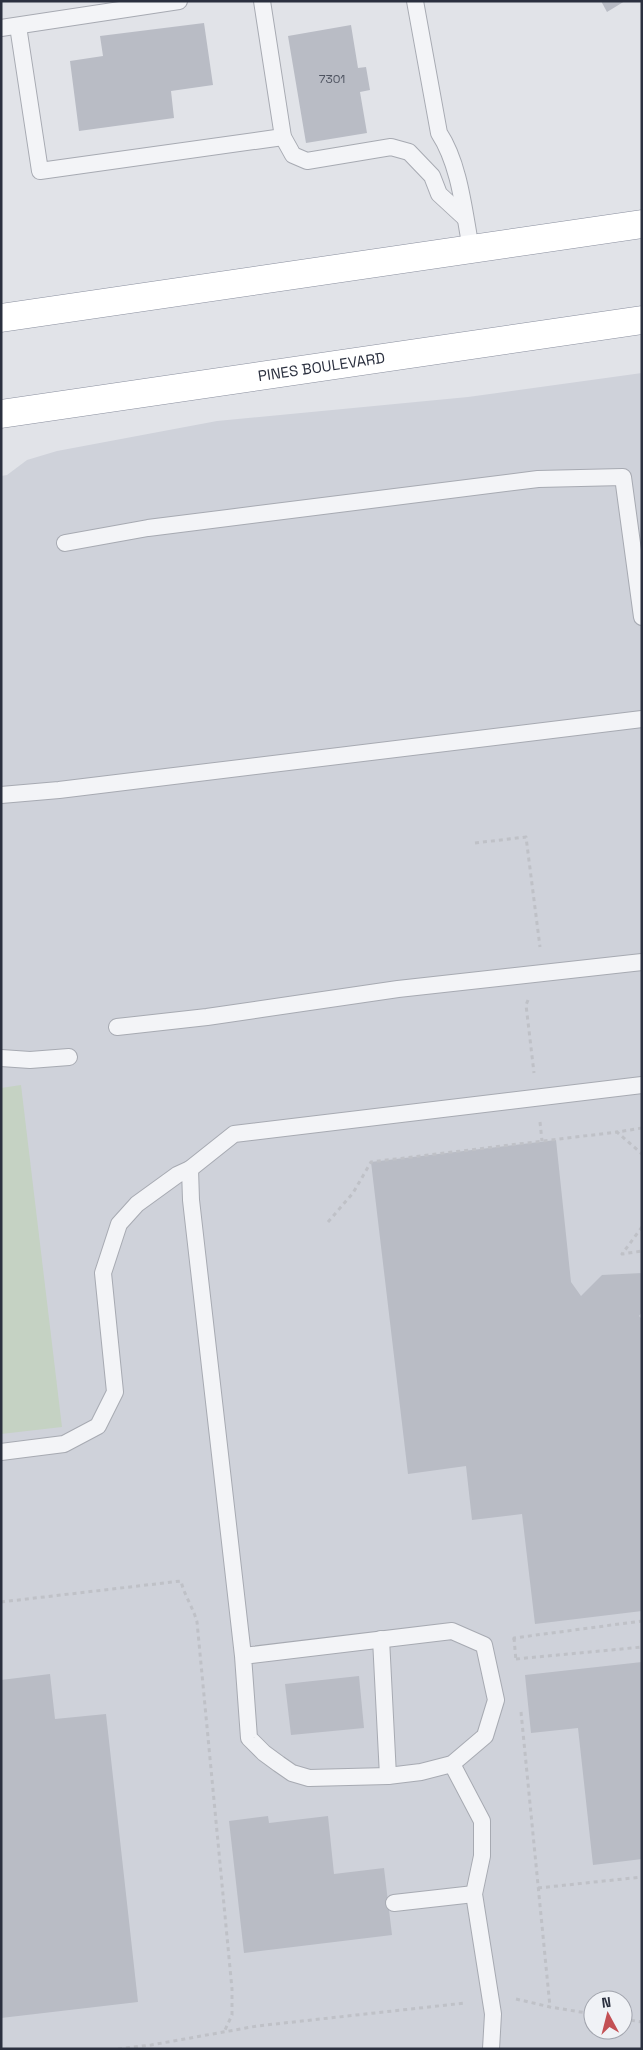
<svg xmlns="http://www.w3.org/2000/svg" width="643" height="2050" font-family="'Space Grotesk',sans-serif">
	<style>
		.built { fill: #cfd2da; fill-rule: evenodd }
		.green { fill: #c5d2c3 }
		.building { fill: #b9bcc5 }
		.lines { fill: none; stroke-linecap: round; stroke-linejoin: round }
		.lane-casing { stroke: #a7aab2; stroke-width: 18 }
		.highway-casing { stroke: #8a8f9e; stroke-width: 29 }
		.path { stroke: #bfc1c7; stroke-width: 3; stroke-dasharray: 4 4; stroke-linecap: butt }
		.lane { stroke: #f3f4f7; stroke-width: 16 }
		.highway { stroke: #fff; stroke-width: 28 }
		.labels { text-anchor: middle; stroke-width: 4; stroke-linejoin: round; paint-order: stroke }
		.number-label { font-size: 12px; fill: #4e5360 }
		.street-label { font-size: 15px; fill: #2b303f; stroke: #f0f2f6 }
	</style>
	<rect width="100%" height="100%" fill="#e1e3e8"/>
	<path class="built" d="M 642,373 L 642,2049 L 1,2049 L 1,476 L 7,475 L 27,460 L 57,451 L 217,421 L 468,397 ZM 593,2000 L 623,2000 L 623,2030 L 593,2030 Z"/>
	<path class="green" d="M 21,1085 L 62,1427 L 1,1434 L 1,1088 Z"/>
	<g class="building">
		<path d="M 601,1 L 625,1 L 607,12 Z"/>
		<path d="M 204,23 L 213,85 L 171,91 L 174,118 L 79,131 L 70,61 L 103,56 L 100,36 Z"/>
		<path d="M 351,25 L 358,68 L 366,67 L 370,90 L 360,92 L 367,133 L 306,143 L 288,36 Z"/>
		<path d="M 556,1140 L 571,1282 L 581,1296 L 602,1275 L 642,1273 L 642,1312 L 639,1316 L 642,1319 L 642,1611 L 535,1624 L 522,1514 L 472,1520 L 466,1466 L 408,1474 L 371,1162 Z"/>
		<path d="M 642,1662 L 642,1859 L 593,1865 L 578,1728 L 531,1733 L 525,1675 Z"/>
		<path d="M 50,1674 L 55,1719 L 106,1714 L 138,2002 L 1,2018 L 1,1680 Z"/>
		<path d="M 359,1676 L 364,1728 L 291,1735 L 285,1684 Z"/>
		<path d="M 268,1816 L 269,1823 L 328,1816 L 334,1874 L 384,1868 L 392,1935 L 244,1953 L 229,1821 Z"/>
	</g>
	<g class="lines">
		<g class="lane-casing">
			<g id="lane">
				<path d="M 262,1 L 283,137 L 293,155 L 307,161 L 391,147 L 409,152 L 432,176 L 439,194 L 465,218"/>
				<path d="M 415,1 L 439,133 C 460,165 464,212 471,249"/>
				<path d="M 18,26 L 40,171 L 283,137"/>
				<path d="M 1,28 L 179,1"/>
				<path d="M 65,543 L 148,528 L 538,479 L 623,477 L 642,617"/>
				<path d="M 1,795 L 59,790 L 642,719"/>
				<path d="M 117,1027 L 207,1017 L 398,989 L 642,962"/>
				<path d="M 1,1058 L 30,1060 L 69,1057"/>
				<path d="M 190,1169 L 191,1200 L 243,1656 L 249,1738 L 264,1753 L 279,1764 L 292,1773 L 309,1778 L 388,1776 L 421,1772 L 452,1764 L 485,1736 L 496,1700 L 484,1645 L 452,1631 L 243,1656"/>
				<path d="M 1,1452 L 64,1444 L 98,1426 L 115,1392 L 103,1273 L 119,1224 L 137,1204 L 177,1175 L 190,1169 L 234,1134 L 642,1085"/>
				<path d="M 381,1639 L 388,1776"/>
				<path d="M 452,1764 L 482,1821 L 482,1856 L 474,1894 L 493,2014 L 491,2049"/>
				<path d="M 394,1903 L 474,1894"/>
			</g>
		</g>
		<g class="highway-casing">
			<g id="highway">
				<path d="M 1,318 L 642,224"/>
				<path id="s1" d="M 1,414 L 642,320"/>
			</g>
		</g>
		<g class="path">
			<path d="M 475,843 L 526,837 L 540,947"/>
			<path d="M 528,1000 L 526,1005 L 534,1073"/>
			<path d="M 540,1122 L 542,1141"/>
			<path d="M 642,1128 L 617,1132 L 642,1154"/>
			<path d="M 328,1222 L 353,1193 L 371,1162 L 617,1132"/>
			<path d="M 642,1227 L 622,1254 L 642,1251"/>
			<path d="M 1,1602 L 181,1581 C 184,1595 193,1607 197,1622 L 232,1989 L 232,2015 L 224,2032"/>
			<path d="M 514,1638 L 516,1661"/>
			<path d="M 514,1640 L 514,1638 L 642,1621"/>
			<path d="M 516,1659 L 642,1647"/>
			<path d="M 521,1712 L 550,2007"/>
			<path d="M 538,1888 L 642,1877"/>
			<path d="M 516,1999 L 550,2007 L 593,2014"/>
			<path d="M 623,2019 L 642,2022"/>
			<path d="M 118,2049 L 151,2045 L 257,2026 L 465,2003"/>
		</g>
		<use href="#lane" class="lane"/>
		<use href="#highway" class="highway"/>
	</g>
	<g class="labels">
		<g class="number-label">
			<text x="332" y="83">7301</text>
		</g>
		<g class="street-label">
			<text dy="5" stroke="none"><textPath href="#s1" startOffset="324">PINES BOULEVARD</textPath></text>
		</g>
	</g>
	<rect width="643" height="2050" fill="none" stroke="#2b303f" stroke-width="5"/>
	<g transform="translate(608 2015) rotate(353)"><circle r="24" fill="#f0f2f6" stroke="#a1a4ad"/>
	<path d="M0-4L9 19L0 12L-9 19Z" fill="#c35054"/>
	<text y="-8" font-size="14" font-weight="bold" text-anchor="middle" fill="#2b303f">N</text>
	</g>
</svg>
